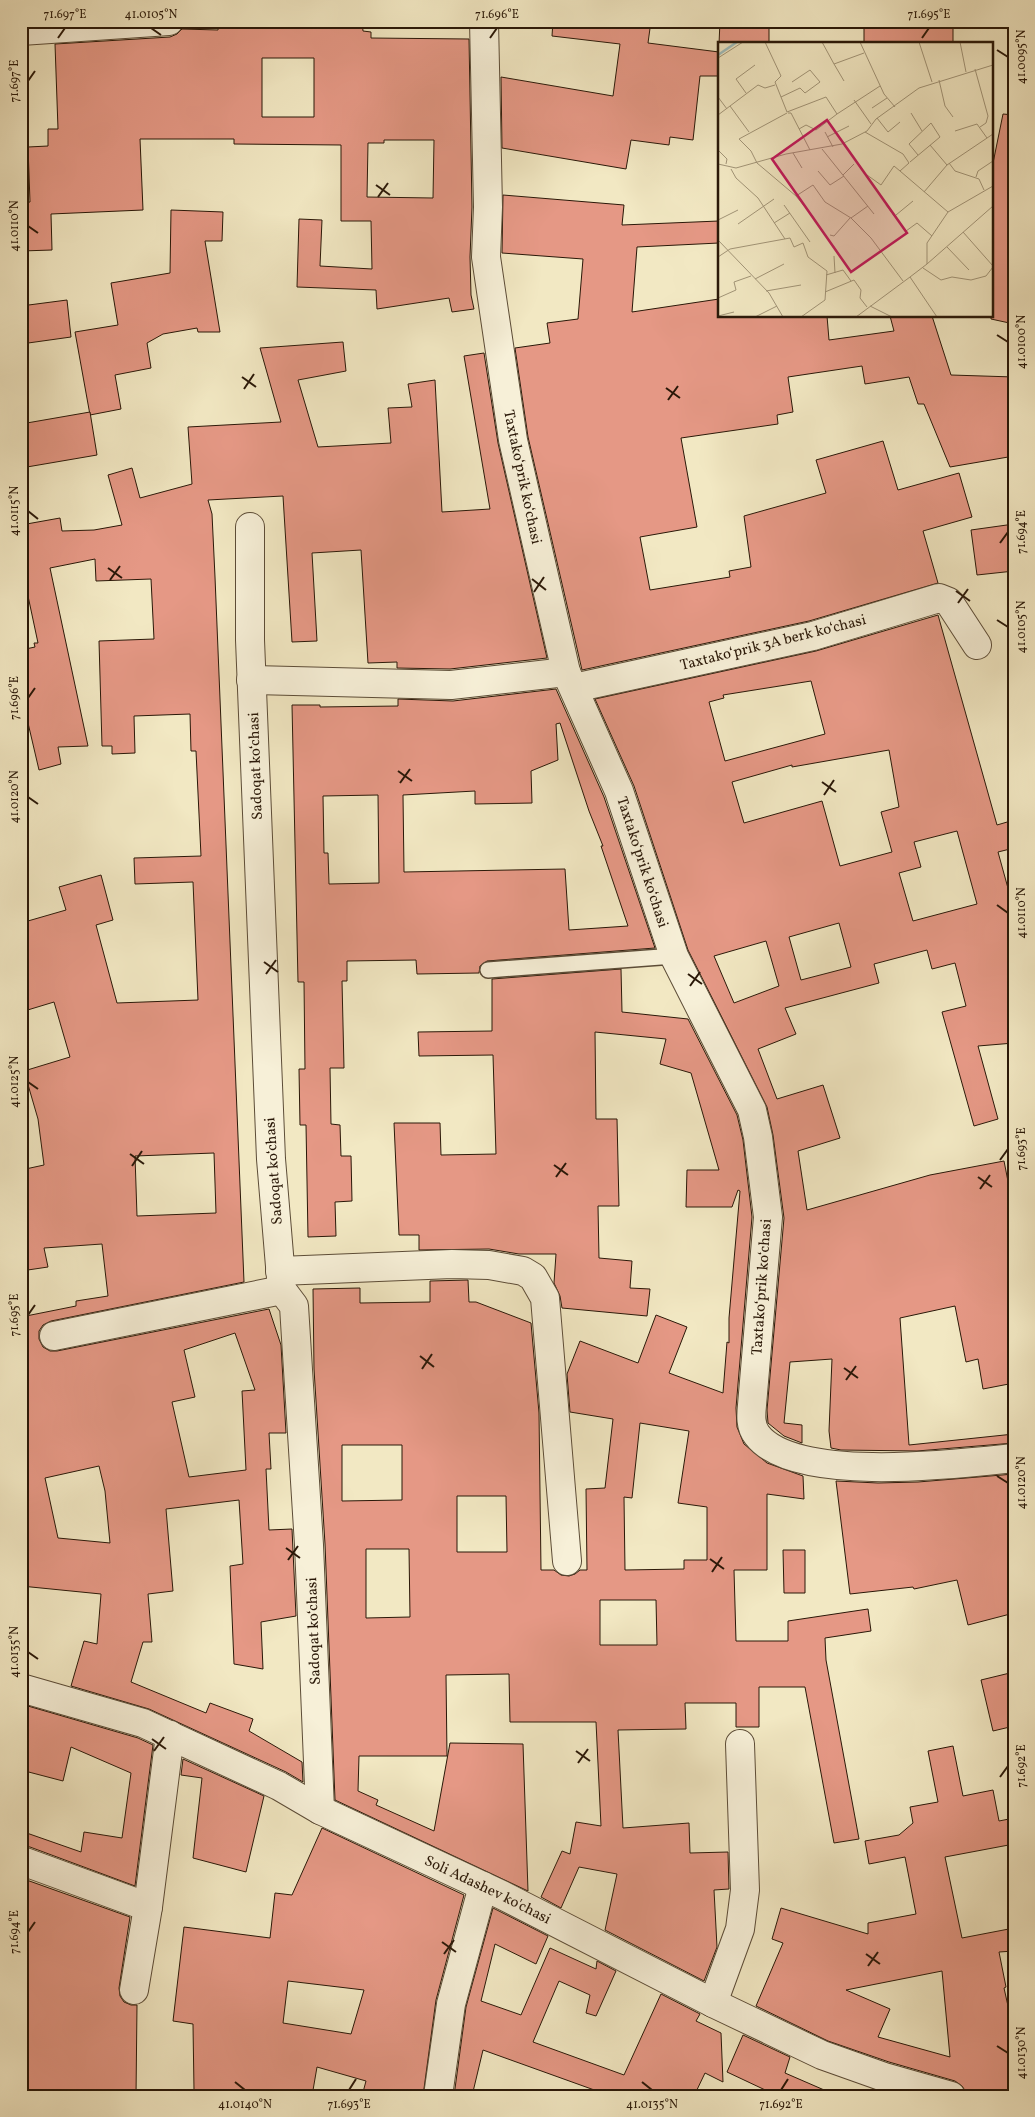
<svg xmlns="http://www.w3.org/2000/svg" width="1035" height="2117" font-family="Vollkorn,serif">
	<style>
		.building { fill: #e59885; stroke: #2a1808; fill-rule: evenodd }
		.lines { fill: none; stroke-linecap: round; stroke-linejoin: round }
		.service-casing { stroke: #5c4c37; stroke-width: 18 }
		.minor-casing { stroke: #5c4c37; stroke-width: 30 }
		.tertiary-casing { stroke: #5c4c37; stroke-width: 30 }
		.service { stroke: #f7f0d8; stroke-width: 15 }
		.minor { stroke: #f7f0d8; stroke-width: 28 }
		.tertiary { stroke: #f7f0d8; stroke-width: 28 }
		.ticks { fill: none; stroke: #2a1808; stroke-width: 2 }
		.labels { text-anchor: middle; stroke-width: 4; stroke-linejoin: round; paint-order: stroke }
		.street-label { font-size: 15px; fill: #2a1808; stroke: #f7f0d8 }
		.inset-river { fill: none; stroke: #9fbebd; stroke-width: 2.5 }
		.inset-road { fill: none; stroke: #a29578; stroke-width: 1 }
		.view { fill: #c2185b; fill-opacity: 0.15; stroke: #c2185b; stroke-width: 2.5 }
		.inset-edge { fill: none; stroke: #2a1808; stroke-width: 2.5 }
		.neatline { fill: none; stroke: #2a1808; stroke-width: 2 }
		.ticks-label { font-size: 12px; text-anchor: middle; fill: #2a1808 }
	</style>
	<rect width="100%" height="100%" fill="#f2e8c3"/>
	<filter id="stains"><feTurbulence type="fractalNoise" baseFrequency=".004" numOctaves="4"/><feColorMatrix values="0 0 0 0 .2 0 0 0 0 .09 0 0 0 0 .02 0 0 0 .5 -.17"/></filter>
	<radialGradient id="worn" r=".72"><stop offset=".6" stop-color="#630" stop-opacity="0"/><stop offset="1" stop-color="#630" stop-opacity=".3"/></radialGradient>
	<g class="building">
		<path d="M 219,21 L 362,21 L 363,31 L 371,32 L 371,38 L 469,39 L 472,207 L 470,257 L 471,295 L 474,309 L 452,312 L 449,298 L 377,309 L 376,290 L 297,287 L 299,219 L 322,220 L 320,266 L 372,269 L 371,221 L 341,221 L 341,145 L 234,144 L 234,139 L 140,139 L 143,210 L 51,214 L 52,250 L 21,251 L 21,203 L 30,202 L 28,147 L 48,146 L 48,129 L 58,129 L 55,44 L 170,37 L 177,34 L 182,29 L 218,30 ZM 262,58 L 314,58 L 314,117 L 262,117 ZM 384,140 L 434,140 L 433,198 L 367,197 L 368,143 L 384,143 Z"/>
		<path d="M 553,21 L 651,21 L 648,43 L 719,52 L 719,76 L 700,76 L 693,140 L 670,137 L 669,145 L 631,140 L 626,169 L 502,148 L 501,77 L 613,96 L 620,44 L 552,36 Z"/>
		<path d="M 720,21 L 769,21 L 769,44 L 719,44 Z"/>
		<rect x="864" y="21" width="89" height="23"/>
		<path d="M 1003,114 L 1014,115 L 1014,324 L 991,319 L 991,173 Z"/>
		<path d="M 503,195 L 624,205 L 622,225 L 719,221 L 719,243 L 637,247 L 632,312 L 719,299 L 719,316 L 827,316 L 829,340 L 894,331 L 890,316 L 932,316 L 951,375 L 1014,377 L 1014,456 L 950,467 L 924,404 L 918,404 L 909,377 L 865,384 L 862,366 L 788,377 L 793,412 L 777,415 L 778,424 L 681,438 L 697,527 L 640,537 L 650,590 L 730,577 L 729,571 L 751,567 L 744,516 L 826,493 L 816,460 L 883,441 L 898,490 L 959,473 L 972,517 L 923,531 L 938,583 L 809,621 L 582,670 L 528,437 L 515,348 L 550,343 L 547,323 L 578,319 L 583,259 L 502,253 Z"/>
		<path d="M 171,210 L 223,212 L 222,241 L 205,241 L 220,332 L 198,332 L 197,328 L 163,334 L 147,343 L 151,368 L 115,375 L 121,409 L 90,415 L 75,332 L 118,325 L 111,283 L 170,273 Z"/>
		<path d="M 67,300 L 71,337 L 21,344 L 21,306 Z"/>
		<path d="M 343,342 L 346,371 L 298,380 L 318,447 L 391,443 L 388,408 L 412,407 L 408,384 L 435,380 L 442,512 L 490,509 L 464,356 L 484,353 L 498,443 L 547,658 L 450,669 L 397,668 L 397,662 L 368,663 L 361,550 L 312,553 L 317,641 L 292,642 L 283,496 L 208,500 L 212,514 L 215,577 L 244,1282 L 51,1321 L 43,1325 L 39,1331 L 39,1339 L 43,1347 L 50,1351 L 57,1351 L 269,1309 L 281,1345 L 286,1433 L 269,1433 L 271,1469 L 266,1469 L 269,1530 L 292,1529 L 296,1616 L 261,1622 L 263,1669 L 234,1664 L 230,1566 L 243,1564 L 239,1500 L 166,1509 L 173,1591 L 148,1594 L 152,1642 L 143,1642 L 131,1682 L 206,1713 L 210,1703 L 253,1719 L 249,1731 L 302,1762 L 303,1782 L 286,1772 L 149,1709 L 71,1686 L 84,1641 L 97,1644 L 101,1594 L 21,1586 L 21,1317 L 76,1306 L 76,1301 L 108,1296 L 102,1244 L 44,1248 L 48,1267 L 21,1271 L 21,1170 L 44,1165 L 38,1119 L 24,1071 L 70,1057 L 54,1002 L 21,1012 L 21,923 L 66,910 L 59,887 L 101,875 L 113,920 L 96,925 L 117,1003 L 198,1000 L 193,882 L 135,884 L 134,858 L 201,856 L 196,751 L 191,751 L 190,714 L 134,716 L 135,753 L 112,754 L 112,746 L 102,746 L 99,641 L 154,639 L 151,579 L 96,581 L 95,559 L 50,568 L 88,746 L 58,747 L 61,764 L 39,770 L 21,693 L 21,650 L 35,647 L 34,643 L 38,643 L 21,563 L 21,525 L 60,518 L 62,531 L 94,530 L 122,525 L 108,475 L 132,468 L 140,498 L 192,484 L 188,427 L 281,422 L 260,348 ZM 214,1153 L 216,1213 L 137,1216 L 135,1156 ZM 235,1333 L 255,1390 L 242,1391 L 246,1470 L 189,1477 L 172,1402 L 195,1397 L 184,1350 ZM 99,1466 L 105,1491 L 110,1543 L 58,1538 L 45,1478 Z"/>
		<path d="M 90,412 L 97,455 L 21,468 L 21,424 Z"/>
		<path d="M 1014,524 L 1014,571 L 977,575 L 971,530 Z"/>
		<path d="M 938,615 L 997,825 L 1014,820 L 1014,848 L 998,852 L 1014,910 L 1014,1043 L 978,1046 L 998,1119 L 974,1126 L 942,1012 L 966,1006 L 955,963 L 932,969 L 927,950 L 874,964 L 879,983 L 785,1008 L 796,1034 L 758,1049 L 777,1099 L 823,1085 L 840,1138 L 798,1151 L 807,1210 L 930,1175 L 1004,1161 L 1014,1212 L 1014,1383 L 983,1389 L 978,1359 L 966,1362 L 955,1306 L 900,1318 L 909,1445 L 1014,1434 L 1014,1443 L 917,1451 L 841,1450 L 831,1448 L 829,1431 L 832,1359 L 790,1362 L 784,1423 L 802,1425 L 802,1443 L 784,1436 L 768,1423 L 767,1410 L 784,1218 L 773,1135 L 767,1107 L 688,950 L 634,786 L 595,699 L 816,651 ZM 811,681 L 825,734 L 725,761 L 709,702 L 724,698 L 723,695 ZM 889,750 L 899,807 L 881,812 L 892,852 L 840,866 L 822,801 L 744,823 L 732,782 L 792,765 L 792,767 ZM 957,831 L 977,904 L 913,921 L 899,873 L 921,867 L 914,842 ZM 839,923 L 851,967 L 801,980 L 789,937 ZM 766,941 L 779,986 L 734,1003 L 714,956 Z"/>
		<path d="M 556,689 L 604,797 L 655,948 L 487,961 L 480,966 L 479,973 L 417,974 L 416,960 L 347,961 L 347,981 L 342,981 L 344,1068 L 330,1068 L 331,1124 L 340,1125 L 341,1156 L 351,1156 L 352,1201 L 335,1202 L 336,1236 L 308,1237 L 306,1125 L 300,1125 L 299,1069 L 305,1069 L 304,982 L 298,982 L 292,705 L 320,705 L 320,707 L 398,706 L 398,699 L 453,701 ZM 560,723 L 589,811 L 603,846 L 601,846 L 628,926 L 569,930 L 565,869 L 404,872 L 403,795 L 475,791 L 475,804 L 532,803 L 531,771 L 558,760 L 556,724 ZM 378,795 L 379,883 L 329,884 L 328,853 L 324,853 L 323,796 Z"/>
		<path d="M 621,969 L 622,1012 L 688,1019 L 737,1115 L 743,1140 L 752,1217 L 736,1408 L 737,1427 L 744,1444 L 767,1463 L 803,1476 L 804,1499 L 767,1494 L 767,1570 L 734,1570 L 736,1641 L 788,1641 L 788,1621 L 868,1609 L 871,1631 L 825,1638 L 826,1660 L 859,1839 L 834,1843 L 805,1687 L 759,1687 L 759,1727 L 736,1727 L 736,1703 L 685,1703 L 686,1729 L 618,1730 L 623,1828 L 689,1823 L 690,1853 L 728,1852 L 729,1889 L 714,1890 L 717,1947 L 704,1981 L 605,1930 L 617,1874 L 579,1867 L 561,1908 L 541,1897 L 562,1851 L 570,1854 L 576,1822 L 601,1826 L 596,1722 L 510,1722 L 509,1674 L 446,1675 L 447,1756 L 359,1756 L 358,1791 L 378,1800 L 376,1805 L 434,1831 L 450,1743 L 523,1744 L 528,1891 L 335,1800 L 325,1544 L 314,1369 L 313,1289 L 360,1288 L 360,1303 L 430,1302 L 430,1281 L 468,1280 L 469,1302 L 476,1302 L 531,1323 L 539,1413 L 541,1570 L 554,1570 L 561,1575 L 569,1576 L 575,1574 L 580,1570 L 587,1570 L 586,1489 L 605,1488 L 613,1419 L 570,1412 L 567,1374 L 580,1341 L 638,1363 L 656,1315 L 687,1327 L 669,1373 L 723,1393 L 727,1342 L 729,1343 L 729,1318 L 740,1191 L 738,1190 L 732,1207 L 686,1207 L 687,1170 L 719,1170 L 691,1073 L 660,1064 L 666,1039 L 595,1032 L 596,1119 L 617,1119 L 619,1206 L 598,1206 L 599,1258 L 632,1261 L 630,1288 L 650,1289 L 647,1316 L 562,1308 L 560,1296 L 554,1283 L 556,1254 L 519,1254 L 489,1249 L 419,1250 L 419,1235 L 399,1235 L 394,1123 L 440,1123 L 441,1155 L 496,1154 L 493,1055 L 419,1056 L 418,1032 L 492,1031 L 492,979 ZM 640,1423 L 689,1431 L 678,1503 L 707,1507 L 707,1560 L 684,1560 L 684,1569 L 625,1570 L 624,1497 L 632,1498 ZM 342,1445 L 402,1445 L 402,1500 L 342,1501 ZM 457,1496 L 506,1496 L 507,1552 L 457,1552 ZM 366,1549 L 409,1549 L 410,1617 L 366,1618 ZM 600,1600 L 656,1600 L 657,1645 L 600,1645 Z"/>
		<path d="M 1014,1474 L 1014,1613 L 968,1625 L 957,1580 L 914,1589 L 913,1587 L 850,1594 L 836,1481 L 878,1483 L 918,1482 Z"/>
		<path d="M 783,1550 L 805,1550 L 805,1593 L 784,1593 Z"/>
		<path d="M 1014,1672 L 1014,1726 L 993,1731 L 981,1680 Z"/>
		<path d="M 21,1704 L 138,1738 L 153,1745 L 135,1886 L 30,1847 L 21,1846 L 21,1831 L 81,1852 L 84,1832 L 122,1838 L 131,1773 L 71,1747 L 63,1781 L 21,1770 Z"/>
		<path d="M 953,1746 L 963,1796 L 993,1790 L 999,1821 L 1014,1818 L 1014,1844 L 945,1857 L 962,1938 L 1014,1928 L 1014,1951 L 999,1952 L 1006,1987 L 1004,1988 L 1014,2033 L 1014,2096 L 979,2096 L 966,2092 L 962,2086 L 955,2081 L 889,2062 L 828,2041 L 756,2006 L 783,1943 L 772,1939 L 781,1908 L 868,1934 L 868,1923 L 916,1914 L 905,1857 L 869,1864 L 865,1841 L 899,1835 L 913,1823 L 910,1807 L 938,1802 L 928,1751 ZM 942,1971 L 950,2057 L 878,2037 L 890,2009 L 846,1990 Z"/>
		<path d="M 183,1759 L 264,1796 L 246,1872 L 193,1858 L 202,1778 L 181,1775 Z"/>
		<path d="M 322,1828 L 464,1895 L 436,2000 L 423,2096 L 362,2096 L 366,2081 L 317,2067 L 312,2096 L 256,2096 L 256,2090 L 194,2090 L 193,2024 L 173,2021 L 184,1927 L 270,1938 L 275,1893 L 292,1895 ZM 288,1981 L 364,1990 L 351,2034 L 283,2023 Z"/>
		<path d="M 21,1878 L 130,1917 L 119,1988 L 120,1996 L 124,2002 L 131,2005 L 137,2005 L 136,2096 L 21,2096 L 21,2033 L 28,1979 L 21,1977 Z"/>
		<path d="M 493,1908 L 548,1936 L 536,1964 L 495,1944 L 481,2001 L 521,2015 L 550,1948 L 596,1969 L 597,1961 L 616,1971 L 596,2016 L 586,2013 L 590,1995 L 559,1981 L 533,2042 L 624,2075 L 661,1994 L 700,2014 L 696,2021 L 721,2033 L 723,2082 L 705,2073 L 694,2096 L 611,2096 L 483,2050 L 472,2096 L 454,2096 L 466,2007 Z"/>
		<path d="M 743,2035 L 790,2057 L 785,2073 L 838,2096 L 778,2096 L 727,2072 Z"/>
	</g>
	<g class="lines">
		<g class="service-casing">
			<path id="service" d="M 488,970 L 674,956"/>
		</g>
		<g class="minor-casing">
			<g id="minor">
				<path d="M 484,21 L 488,207 L 486,257 L 513,440 L 566,672 L 619,791 L 674,956 L 752,1110 L 758,1137 L 768,1217 L 752,1405 C 751,1415 750,1426 757,1435 C 794,1484 958,1464 1014,1458"/>
				<path d="M 21,31 L 169,21"/>
				<path d="M 250,527 L 250,640 L 271,1159 L 282,1290 L 294,1306 L 309,1545 L 320,1810"/>
				<path d="M 251,680 L 451,685 L 566,672"/>
				<path d="M 574,688 L 813,636 L 939,598 L 949,602 L 977,645"/>
				<path d="M 280,1271 L 452,1264 L 489,1265 L 523,1271 L 533,1277 L 545,1298 L 567,1561"/>
				<path d="M 54,1336 L 282,1290"/>
				<path d="M 21,1862 L 25,1862 L 148,1907"/>
				<path d="M 134,1990 L 148,1907 L 170,1735"/>
				<path d="M 713,2003 L 740,1929 L 745,1890 L 740,1744"/>
				<path d="M 438,2096 L 451,2004 L 483,1886"/>
			</g>
		</g>
		<g class="tertiary-casing">
			<g id="tertiary">
				<path id="s1" d="M 21,1688 L 143,1723 L 279,1786 L 320,1810 L 502,1895 L 713,2003 L 822,2055 L 884,2077 L 951,2096"/>
			</g>
		</g>
		<use href="#service" class="service"/>
		<use href="#minor" class="minor"/>
		<use href="#tertiary" class="tertiary"/>
	</g>
	<path class="ticks" d="M 151,28 L 161,35M 58,38 L 65,28M 490,38 L 497,28M 922,38 L 929,28M 997,50 L 1008,57M 28,81 L 35,71M 376,185 L 390,195M 378,197 L 388,183M 28,226 L 38,233M 997,335 L 1008,342M 242,377 L 256,387M 666,388 L 680,398M 244,389 L 254,374M 668,400 L 678,386M 28,511 L 38,519M 1000,543 L 1008,532M 108,568 L 122,578M 532,579 L 546,590M 110,580 L 120,566M 956,591 L 970,601M 534,592 L 544,577M 958,603 L 968,589M 997,620 L 1008,627M 28,698 L 35,688M 398,771 L 412,781M 822,782 L 836,792M 400,783 L 410,769M 824,795 L 834,780M 28,797 L 38,804M 997,905 L 1008,913M 264,962 L 278,972M 266,974 L 276,960M 688,974 L 702,984M 690,986 L 700,972M 28,1082 L 38,1089M 130,1154 L 144,1164M 1000,1160 L 1008,1149M 554,1165 L 568,1175M 132,1166 L 142,1151M 556,1177 L 566,1163M 978,1177 L 992,1187M 980,1189 L 990,1175M 28,1315 L 35,1305M 420,1356 L 434,1367M 844,1368 L 858,1378M 422,1369 L 432,1354M 846,1380 L 856,1366M 997,1476 L 1008,1483M 286,1548 L 300,1558M 710,1559 L 724,1569M 288,1560 L 298,1546M 712,1572 L 722,1557M 28,1652 L 38,1659M 152,1739 L 166,1749M 154,1751 L 164,1737M 576,1751 L 590,1761M 578,1763 L 588,1749M 1000,1777 L 1008,1766M 28,1932 L 35,1922M 442,1942 L 456,1952M 444,1954 L 454,1940M 866,1954 L 880,1964M 868,1966 L 878,1952M 997,2046 L 1008,2053M 235,2082 L 245,2090M 642,2082 L 652,2090M 349,2090 L 356,2079M 781,2090 L 788,2079"/>
	<g class="labels">
		<g class="street-label">
			<text transform="translate(523 477) rotate(78)" y="5">Taxtakoʻprik koʻchasi</text>
			<text transform="translate(773 642) rotate(-14)" y="5">Taxtakoʻprik 3A berk koʻchasi</text>
			<text transform="translate(255 766) rotate(-92)" y="5">Sadoqat koʻchasi</text>
			<text transform="translate(643 862) rotate(72)" y="5">Taxtakoʻprik koʻchasi</text>
			<text transform="translate(273 1171) rotate(-94)" y="5">Sadoqat koʻchasi</text>
			<text transform="translate(761 1287) rotate(-86)" y="5">Taxtakoʻprik koʻchasi</text>
			<text transform="translate(313 1631) rotate(-92)" y="5">Sadoqat koʻchasi</text>
			<text dy="5" stroke="none"><textPath href="#s1" startOffset="510">Soli Adashev ko'chasi</textPath></text>
		</g>
	</g>
	<g transform="translate(718 42)">
		<rect width="275" height="275" fill="#f2e8c3"/>
		<path class="inset-river" d="M 0,13 L 19,0"/>
		<path class="inset-road" d="M 47,0 L 63,34 L 57,40 L 69,70M 104,0 L 116,22 L 146,11M 142,0 L 166,52 L 177,65M 201,0 L 214,40M 242,0 L 248,30M 0,16 L 25,0M 116,22 L 126,39M 257,27 L 270,74 L 268,81 L 262,85M 221,38 L 227,64 L 235,75M 28,51 L 18,37 L 37,23M 0,55 L 9,67M 63,55 L 82,46 L 87,51 L 102,40 L 92,28 L 74,40M 136,58 L 153,82M 12,64 L 31,90M 154,66 L 169,56M 69,70 L 108,55 L 119,72 L 162,44M 69,71 L 21,97 L 33,109 L 39,121 L 78,154 L 95,143 L 107,160 L 133,176 L 153,196 L 185,239M 70,71 L 73,71 L 92,108M 193,71 L 204,89M 0,73 L 40,43 L 47,46 L 57,43M 159,76 L 170,90 L 182,80M 81,87 L 88,83 L 98,88 L 119,72M 237,89 L 259,82 L 269,96M 107,90 L 115,105M 147,90 L 185,112 L 191,121 L 182,129 L 230,170M 109,95 L 131,84M 212,103 L 229,123M 104,107 L 156,172M 0,108 L 9,117 L 8,122M 75,111 L 84,126M 192,120 L 222,95 L 213,81 L 191,102 L 200,113M 231,121 L 237,129 L 261,137 L 266,148M 0,122 L 18,126 L 68,112 L 124,102 L 149,89 L 158,77 L 201,46 L 275,23M 13,127 L 18,136 L 40,156 L 67,197M 100,129 L 112,143 L 126,134M 125,133 L 136,122M 149,133 L 163,143 L 176,124 L 182,129M 258,135 L 260,129 L 275,119M 206,150 L 229,123 L 275,92M 78,154 L 96,176M 66,163 L 92,200M 168,163 L 188,189 L 199,181 L 214,194M 178,173 L 195,159M 133,176 L 150,164M 0,178 L 20,168M 56,181 L 72,171M 20,182 L 56,157M 245,190 L 275,224M 112,193 L 116,194 L 132,176M 0,198 L 51,251 L 65,275M 229,205 L 251,228M 116,214 L 117,231M 0,215 L 12,207 L 72,196 L 76,205 L 85,201 L 90,215 L 109,229 L 107,258 L 83,275M 209,222 L 275,164M 205,226 L 223,238 L 234,235 L 253,238 L 268,234 L 275,225M 108,233 L 125,228 L 133,239M 37,237 L 66,222M 48,249 L 83,243M 107,250 L 136,238 L 143,248 L 142,256 L 149,265M 0,256 L 18,248 L 16,240 L 33,234M 152,264 L 174,275M 0,274 L 16,270M 37,275 L 59,264M 138,275 L 192,235M 219,275 L 192,235 L 209,222 L 209,201 L 230,170 L 275,144"/>
		<path class="view" d="M 109,78 L 189,191 L 133,230 L 54,117 Z"/>
		<rect width="275" height="275" class="inset-edge"/>
	</g>
	<rect width="1035" height="2117" fill="none" stroke="#f2e8c3" stroke-width="55"/>
	<rect x="28" y="28" width="980" height="2062" class="neatline"/>
	<g class="ticks-label">
		<text x="65" y="18">71.697°E</text>
		<text x="151" y="18">41.0105°N</text>
		<text x="497" y="18">71.696°E</text>
		<text x="929" y="18">71.695°E</text>
		<text transform="translate(1021 57) rotate(-90)" y="4">41.0095°N</text>
		<text transform="translate(14 81) rotate(-90)" y="4">71.697°E</text>
		<text transform="translate(14 226) rotate(-90)" y="4">41.0110°N</text>
		<text transform="translate(1021 342) rotate(-90)" y="4">41.0100°N</text>
		<text transform="translate(14 511) rotate(-90)" y="4">41.0115°N</text>
		<text transform="translate(1021 532) rotate(-90)" y="4">71.694°E</text>
		<text transform="translate(1021 627) rotate(-90)" y="4">41.0105°N</text>
		<text transform="translate(14 698) rotate(-90)" y="4">71.696°E</text>
		<text transform="translate(14 797) rotate(-90)" y="4">41.0120°N</text>
		<text transform="translate(1021 913) rotate(-90)" y="4">41.0110°N</text>
		<text transform="translate(14 1082) rotate(-90)" y="4">41.0125°N</text>
		<text transform="translate(1021 1149) rotate(-90)" y="4">71.693°E</text>
		<text transform="translate(14 1315) rotate(-90)" y="4">71.695°E</text>
		<text transform="translate(1021 1483) rotate(-90)" y="4">41.0120°N</text>
		<text transform="translate(14 1652) rotate(-90)" y="4">41.0135°N</text>
		<text transform="translate(1021 1766) rotate(-90)" y="4">71.692°E</text>
		<text transform="translate(14 1932) rotate(-90)" y="4">71.694°E</text>
		<text transform="translate(1021 2053) rotate(-90)" y="4">41.0130°N</text>
		<text x="245" y="2108">41.0140°N</text>
		<text x="349" y="2108">71.693°E</text>
		<text x="652" y="2108">41.0135°N</text>
		<text x="781" y="2108">71.692°E</text>
	</g>
	<rect width="100%" height="100%" filter="url(#stains)"/>
	<rect width="100%" height="100%" fill="url(#worn)"/>
</svg>
